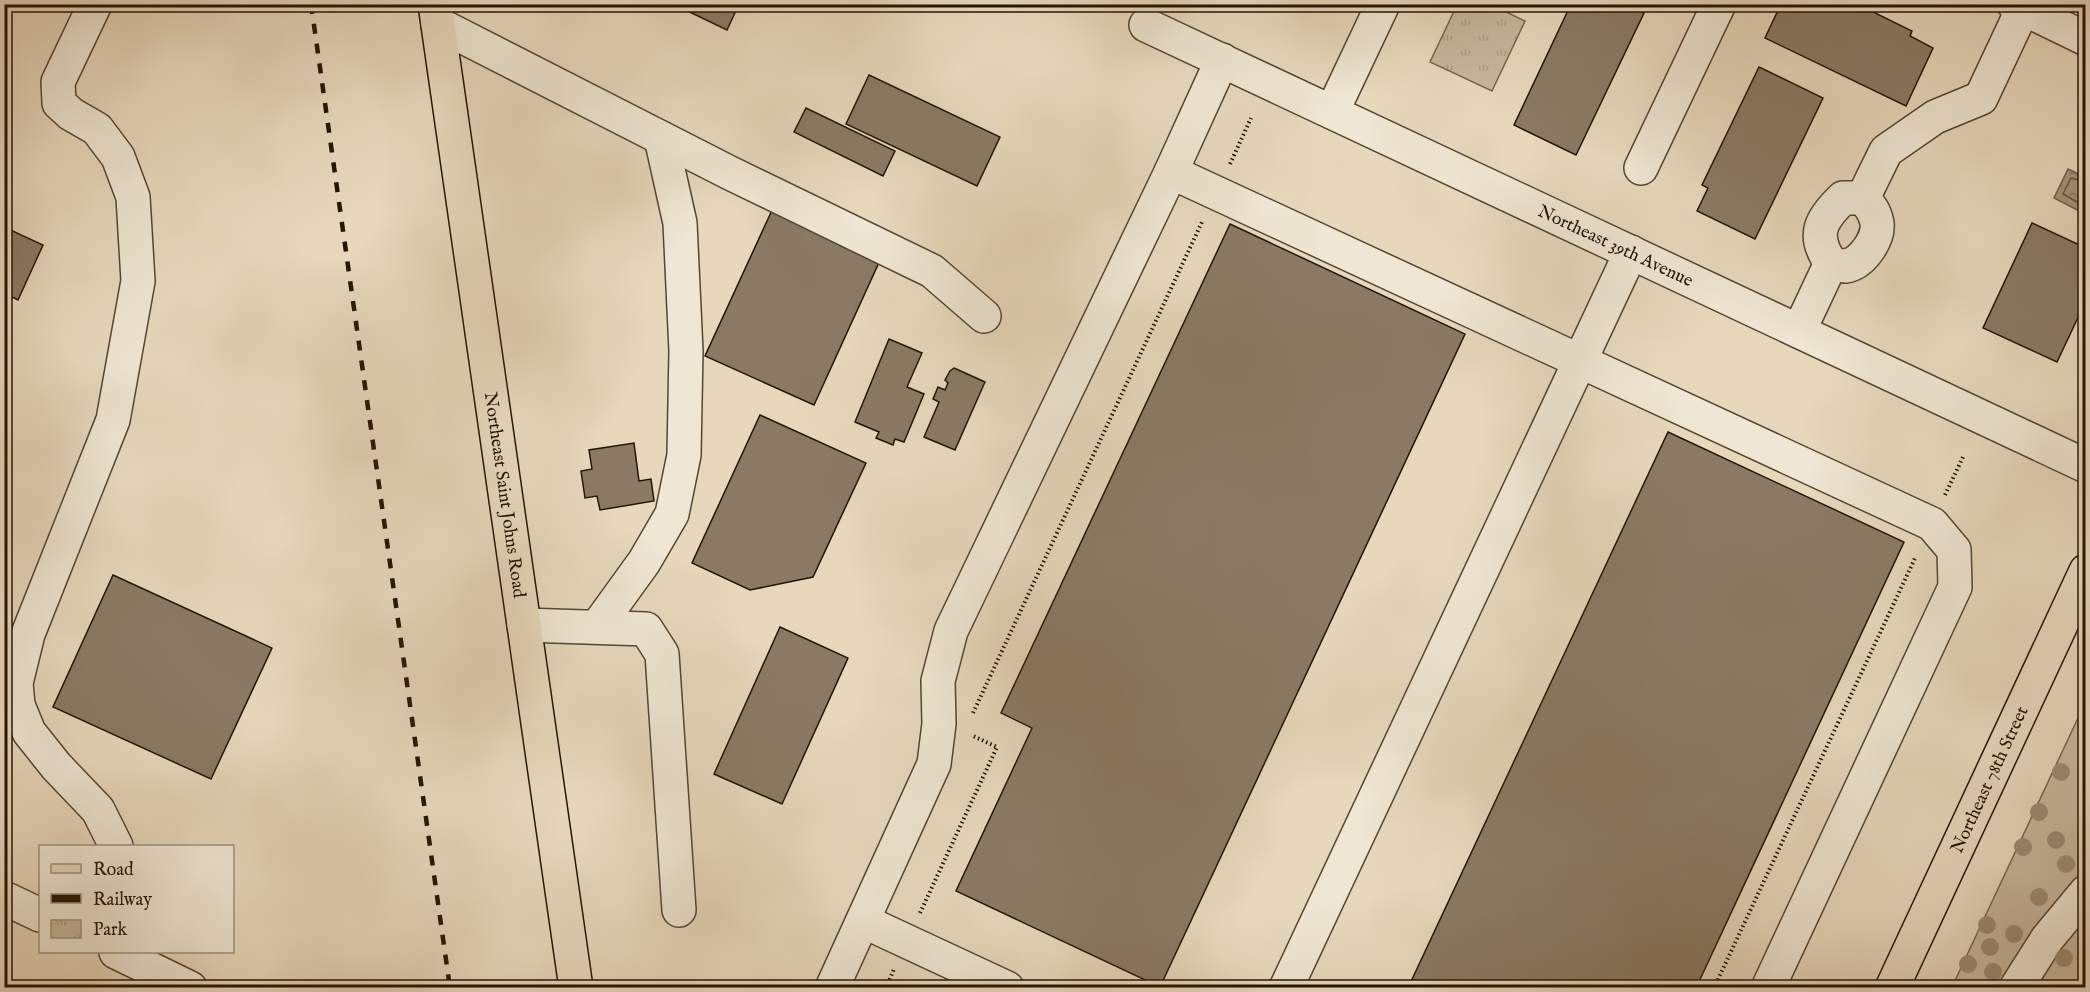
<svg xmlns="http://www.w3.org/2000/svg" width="2090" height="992" font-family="'IM FELL English',serif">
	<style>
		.green { fill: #c6b79d; stroke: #766650; stroke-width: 1.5 }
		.park { fill: url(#park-tufts); stroke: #766650; stroke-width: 1.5 }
		.water { fill: url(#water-ripples); stroke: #72614d; stroke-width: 1.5 }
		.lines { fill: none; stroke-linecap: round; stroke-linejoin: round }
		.shore { stroke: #665440; stroke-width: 1.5 }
		.building { fill: #8a7a64; stroke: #261404; stroke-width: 1.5 }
		.minor-casing { stroke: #564532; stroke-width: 36 }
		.major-casing { stroke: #261404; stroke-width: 36 }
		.path { stroke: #261404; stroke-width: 4; stroke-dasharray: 1.5 3; stroke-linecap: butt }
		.minor { stroke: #efe6d3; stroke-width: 33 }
		.major { stroke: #e7d8bc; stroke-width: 33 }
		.rail { stroke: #261404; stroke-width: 4.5; stroke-dasharray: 10 10; stroke-linecap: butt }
		.tree { fill: #9c8c74 }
		.labels { text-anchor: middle; stroke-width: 4.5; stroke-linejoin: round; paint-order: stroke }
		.street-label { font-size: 18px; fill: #261404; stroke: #efe6d3 }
	</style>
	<defs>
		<pattern id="park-tufts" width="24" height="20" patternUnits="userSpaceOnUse" patternTransform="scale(1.5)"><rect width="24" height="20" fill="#c6b79d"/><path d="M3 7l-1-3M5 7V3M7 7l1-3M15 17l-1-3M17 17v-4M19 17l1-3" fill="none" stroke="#aa9c86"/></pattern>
		<pattern id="water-ripples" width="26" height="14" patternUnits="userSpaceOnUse" patternTransform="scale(1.5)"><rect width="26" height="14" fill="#a5957d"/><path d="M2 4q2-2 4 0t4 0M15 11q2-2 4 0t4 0" fill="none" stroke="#867864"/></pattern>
	</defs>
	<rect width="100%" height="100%" fill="#e7d8bc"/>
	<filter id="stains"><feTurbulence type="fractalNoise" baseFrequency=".00333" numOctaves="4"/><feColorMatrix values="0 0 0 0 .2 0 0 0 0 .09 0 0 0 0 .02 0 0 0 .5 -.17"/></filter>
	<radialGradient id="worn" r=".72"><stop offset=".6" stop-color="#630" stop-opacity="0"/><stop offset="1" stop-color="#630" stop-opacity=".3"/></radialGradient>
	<path class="green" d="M 2085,703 L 2085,987 L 1952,987 Z"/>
	<path class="park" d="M 1457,5 L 1492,5 L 1525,21 L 1492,91 L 1430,62 Z"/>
	<path class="water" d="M 2068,169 L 2085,177 L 2085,214 L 2054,198 Z"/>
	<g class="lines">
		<path class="shore" d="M 2086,182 L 2071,178 L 2063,194 L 2086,207"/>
	</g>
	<g class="building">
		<path d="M 673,4 L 739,4 L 727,30 Z"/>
		<path d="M 1571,4 L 1625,4 L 1644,13 L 1576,155 L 1514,125 Z"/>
		<path d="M 1781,4 L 1857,4 L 1912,31 L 1910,36 L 1933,48 L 1906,106 L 1765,38 Z"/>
		<path d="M 1759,67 L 1823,98 L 1755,239 L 1697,211 L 1708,188 L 1702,185 Z"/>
		<path d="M 869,75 L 1000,137 L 977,186 L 846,124 Z"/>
		<path d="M 806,108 L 895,151 L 883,176 L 794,132 Z"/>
		<path d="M 773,208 L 881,258 L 814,405 L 705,356 Z"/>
		<path d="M 2032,223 L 2086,248 L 2086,308 L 2083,307 L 2057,362 L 1983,328 Z"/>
		<path d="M 1230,224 L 1465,334 L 1160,987 L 956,891 L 1032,728 L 1001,713 Z"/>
		<path d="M 4,227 L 43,245 L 18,300 L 4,293 Z"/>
		<path d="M 889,339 L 922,353 L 907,387 L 924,394 L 904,442 L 895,439 L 893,445 L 876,438 L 879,432 L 855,422 Z"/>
		<path d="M 954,368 L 985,382 L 955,450 L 924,437 L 939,402 L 933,399 L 938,387 L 945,390 L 948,383 L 945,380 L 950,371 Z"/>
		<path d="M 760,415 L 866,463 L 813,577 L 750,590 L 692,563 Z"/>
		<path d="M 1668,432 L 1904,542 L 1696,988 L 1408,988 Z"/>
		<path d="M 634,443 L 639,481 L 651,479 L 654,501 L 600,510 L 597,496 L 585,498 L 581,471 L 592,469 L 589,450 Z"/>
		<path d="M 113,575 L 272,648 L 211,779 L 53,707 Z"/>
		<path d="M 780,627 L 848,658 L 782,804 L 714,774 Z"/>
	</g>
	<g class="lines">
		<g class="minor-casing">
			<g id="minor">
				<path d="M 95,4 L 58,82 L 59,103 L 71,114 L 97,129 L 118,157 L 133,197 L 138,281 L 113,420 L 28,634 L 16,683 L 18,705 L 29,732 L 56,766 L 98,810 L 116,846"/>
				<path d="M 2014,4 L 2086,39"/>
				<path d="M 438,24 L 730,173 L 932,271 L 984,316"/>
				<path id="s1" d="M 1146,25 L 2086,466"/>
				<path d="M 1332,112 L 1383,4"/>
				<path d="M 1641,168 L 1719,4"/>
				<path d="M 1171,172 L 1932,524 L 1954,550 L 1955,587 L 1768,988"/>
				<path d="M 1843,198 L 1863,198 C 1870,206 1875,212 1877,223 C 1879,239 1862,264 1845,266 C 1841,266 1835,264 1831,263 C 1811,235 1821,219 1843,198 Z"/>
				<path d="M 1863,198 L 1886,151 L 1935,117 L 1981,98 L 2025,4"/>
				<path d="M 1799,331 L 1831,263"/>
				<path d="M 524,625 L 646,629 L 662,654 L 679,910"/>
				<path d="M 597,627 L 644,562 L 672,514 L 684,455 L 686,351 L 680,223 L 661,138"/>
				<path d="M 4,898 L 40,915"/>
				<path d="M 863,921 L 1007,988"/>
				<path d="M 116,952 L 190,988"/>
				<path d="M 832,988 L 934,764 L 939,724 L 938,681 L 951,631 L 1171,172 L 1222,60"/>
				<path d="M 1286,988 L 1631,252"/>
				<path d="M 2016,988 L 2047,939 L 2086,892"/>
			</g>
		</g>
		<g class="major-casing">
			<g id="major">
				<path id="s2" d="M 435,4 L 576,988"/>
				<path id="s3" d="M 1892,988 L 2086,571"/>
			</g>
		</g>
		<g class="path">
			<path d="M 1230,164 L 1251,118"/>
			<path d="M 1945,495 L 1964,455"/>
			<path d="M 973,713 L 1202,222"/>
			<path d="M 920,913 L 997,747 L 971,735"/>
			<path d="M 886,988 L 894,969"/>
			<path d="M 1714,988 L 1916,556"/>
		</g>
		<use href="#minor" class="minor"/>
		<use href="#major" class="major"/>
		<path class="rail" d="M 311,4 L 450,988"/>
	</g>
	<g class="tree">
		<circle cx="2061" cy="772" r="9"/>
		<circle cx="2039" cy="812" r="9"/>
		<circle cx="2056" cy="840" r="9"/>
		<circle cx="2023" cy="847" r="9"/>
		<circle cx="2066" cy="864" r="9"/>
		<circle cx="2039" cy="897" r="9"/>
		<circle cx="1987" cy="925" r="9"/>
		<circle cx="2014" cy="934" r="9"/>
		<circle cx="1990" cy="947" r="9"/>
		<circle cx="2064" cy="958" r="9"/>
		<circle cx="1968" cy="964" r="9"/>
		<circle cx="1993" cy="972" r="9"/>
	</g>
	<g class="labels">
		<g class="street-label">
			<text dy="6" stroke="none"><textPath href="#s1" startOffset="519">Northeast 39th Avenue</textPath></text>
			<text dy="6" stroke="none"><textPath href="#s2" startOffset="496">Northeast Saint Johns Road</textPath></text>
			<text dy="6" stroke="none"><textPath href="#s3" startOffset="230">Northeast 78th Street</textPath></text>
		</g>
	</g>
	<rect width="2090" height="992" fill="none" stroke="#e7d8bc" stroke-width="24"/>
	<rect x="6" y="6" width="2078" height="980" fill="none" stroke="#261404" stroke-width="3"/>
	<rect x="12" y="12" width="2066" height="968" fill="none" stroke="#261404" stroke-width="1.5"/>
	<rect x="39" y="845" width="195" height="108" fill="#efe6d3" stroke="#9f9280" stroke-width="1.5"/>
	<rect x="51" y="864" width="30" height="9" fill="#e7d8bc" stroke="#9f9280" stroke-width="1.5"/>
	<text x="93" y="875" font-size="18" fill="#261404">Road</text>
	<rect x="51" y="894" width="30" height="9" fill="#261404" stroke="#9f9280" stroke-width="1.5"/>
	<text x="93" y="905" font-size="18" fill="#261404">Railway</text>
	<rect x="51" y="920" width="30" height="18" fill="url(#park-tufts)" stroke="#9f9280" stroke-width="1.5"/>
	<text x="93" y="935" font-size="18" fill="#261404">Park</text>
	<rect width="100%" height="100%" filter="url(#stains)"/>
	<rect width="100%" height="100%" fill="url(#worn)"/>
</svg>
